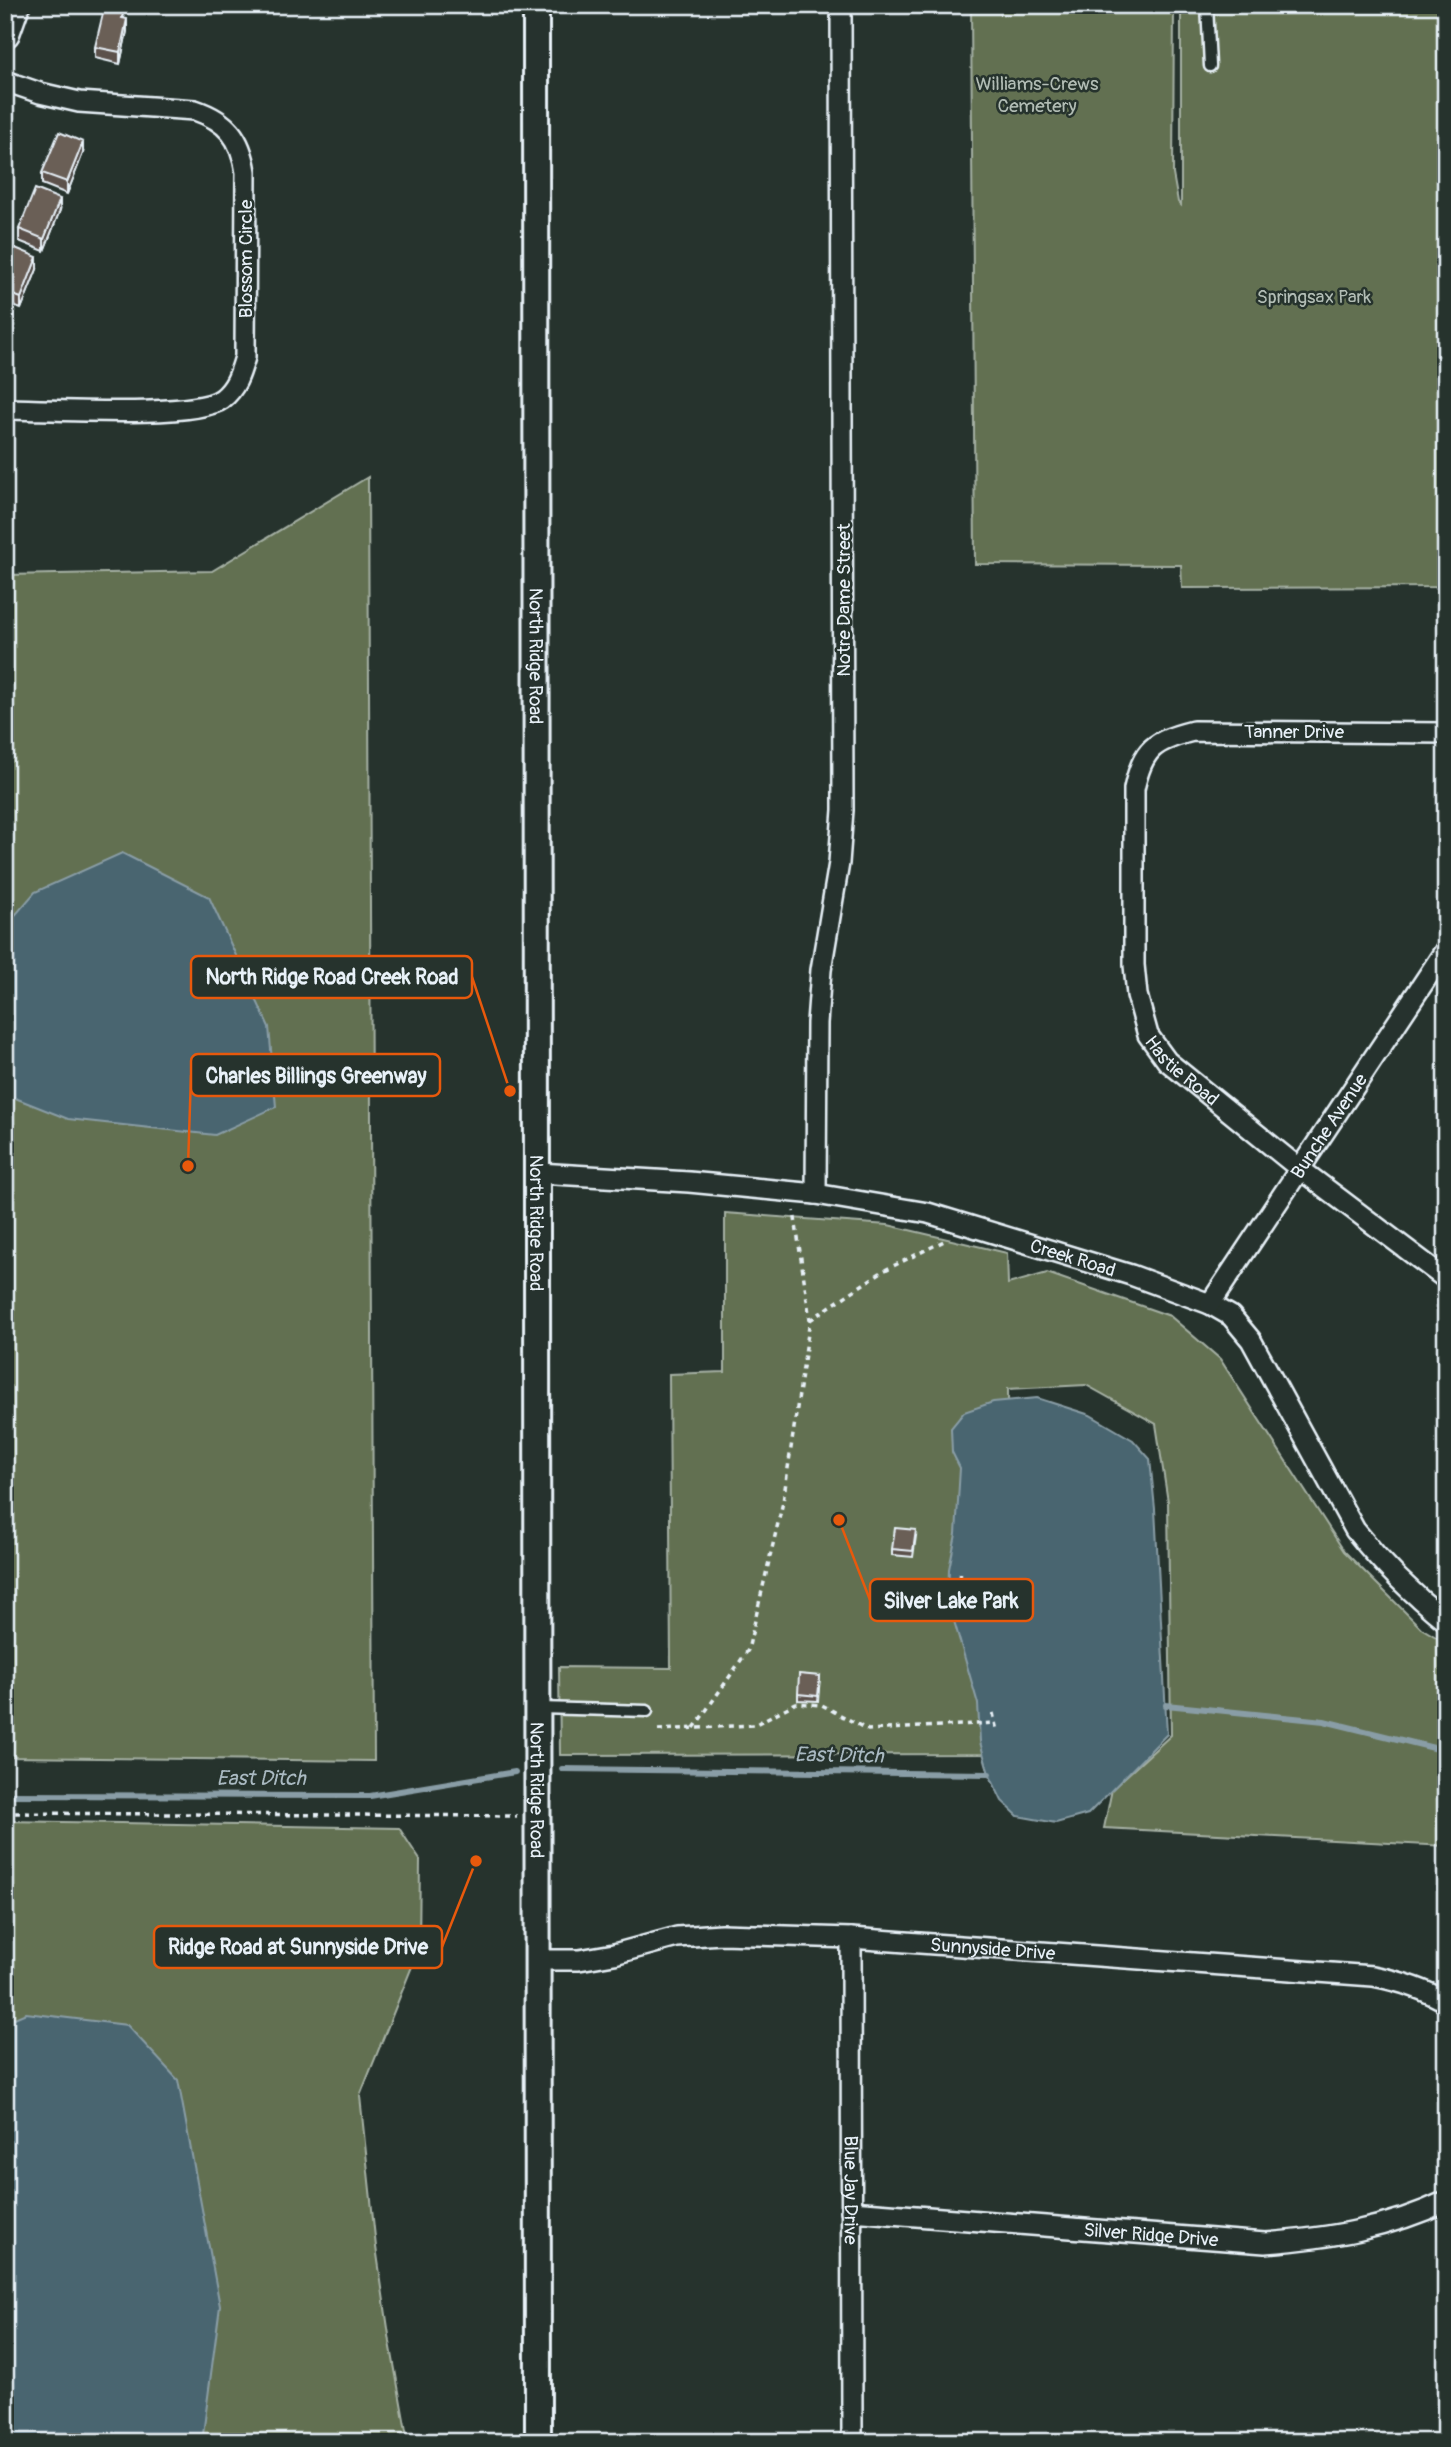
<svg xmlns="http://www.w3.org/2000/svg" width="1451" height="2447" font-family="Pangolin,sans-serif">
	<style>
		.green { fill: #627051; stroke: #a5b0a4; stroke-width: 2 }
		.water { fill: #4a656f; stroke: #899da6; stroke-width: 2 }
		.lines { fill: none; stroke-linecap: round; stroke-linejoin: round }
		.stream { stroke: #899da6; stroke-width: 6 }
		.service-casing { stroke: #e8f1f8; stroke-width: 15 }
		.minor-casing { stroke: #e8f1f8; stroke-width: 24 }
		.tertiary-casing { stroke: #e8f1f8; stroke-width: 30 }
		.secondary-casing { stroke: #e8f1f8; stroke-width: 33 }
		.path { stroke: #e8f1f8; stroke-width: 3.5; stroke-dasharray: 5 5; stroke-linecap: butt }
		.service { stroke: #26332d; stroke-width: 10 }
		.minor { stroke: #26332d; stroke-width: 19 }
		.tertiary { stroke: #26332d; stroke-width: 24 }
		.secondary { stroke: #26332d; stroke-width: 28 }
		.wall { fill: #5b514b; stroke: #e8f1f8; stroke-width: 2 }
		.shaded-wall { fill: #4a423d; stroke: #e8f1f8; stroke-width: 2 }
		.building { fill: #6a5e57; stroke: #e8f1f8; stroke-width: 2 }
		.labels { text-anchor: middle; stroke-width: 5; stroke-linejoin: round; paint-order: stroke }
		.park-label { font-size: 19px; fill: #b2bdb5; stroke: #26332d }
		.street-label { font-size: 19px; fill: #e8f1f8; stroke: #26332d }
		.water-label { font-size: 21px; font-style: italic; fill: #a9b9c1; stroke: #26332d }
		.leader { fill: none; stroke: #e8590c; stroke-width: 2.5 }
		.callout-dot { fill: #e8590c; stroke: #26332d; stroke-width: 2.5 }
		.callout { fill: #26332d; stroke: #e8590c; stroke-width: 2.5 }
		.callout-label { font-size: 21px; text-anchor: middle; font-weight: bold; fill: #e8f1f8 }
	</style>
	<rect width="100%" height="100%" fill="#26332d"/>
	<filter id="ink" filterUnits="userSpaceOnUse"><feTurbulence type="fractalNoise" baseFrequency=".0143" numOctaves="2"/><feDisplacementMap in="SourceGraphic" scale="14" xChannelSelector="R" yChannelSelector="G"/><feConvolveMatrix kernelMatrix="1 2 1 2 8 2 1 2 1" color-interpolation-filters="sRGB"/></filter>
	<g filter="url(#ink)">
		<g class="green">
			<path d="M 971,5 L 1174,5 L 1173,174 L 1178,202 L 1181,205 L 1181,5 L 1446,5 L 1446,587 L 1182,588 L 1181,565 L 975,564 Z"/>
			<path d="M 368,477 L 374,1761 L 5,1757 L 5,575 L 212,571 Z"/>
			<path d="M 725,1213 L 888,1225 L 1007,1253 L 1008,1284 L 1047,1273 L 1170,1316 L 1220,1359 L 1344,1551 L 1421,1628 L 1446,1643 L 1446,1846 L 1104,1828 L 1112,1789 L 1171,1735 L 1168,1502 L 1156,1424 L 1086,1385 L 1008,1389 L 1010,1754 L 560,1755 L 559,1667 L 671,1668 L 669,1374 L 725,1372 Z"/>
			<path d="M 5,1821 L 399,1828 L 420,1860 L 419,1949 L 360,2096 L 376,2247 L 390,2342 L 408,2442 L 5,2442 Z"/>
		</g>
		<g class="water">
			<path d="M 122,853 L 209,897 L 269,1027 L 276,1107 L 215,1135 L 68,1119 L 5,1094 L 5,927 L 35,892 Z"/>
			<path d="M 1037,1398 L 1090,1415 L 1133,1440 L 1150,1459 L 1155,1509 L 1167,1734 L 1088,1814 L 1056,1823 L 1018,1816 L 1002,1801 L 989,1774 L 980,1742 L 978,1704 L 948,1600 L 949,1569 L 956,1534 L 960,1468 L 952,1452 L 951,1428 L 964,1412 L 993,1402 Z"/>
			<path d="M 26,2013 L 127,2025 L 178,2080 L 220,2306 L 202,2442 L 5,2442 L 5,2022 Z"/>
		</g>
		<g class="lines">
			<g class="stream">
				<path d="M 1166,1705 L 1324,1721 L 1446,1751"/>
				<path d="M 562,1769 L 989,1774"/>
				<path d="M 5,1795 L 370,1796 L 515,1772"/>
			</g>
			<g class="service-casing">
				<g id="service">
					<path d="M 1207,5 L 1210,66"/>
					<path d="M 539,1708 L 647,1711"/>
				</g>
			</g>
			<g class="minor-casing">
				<g id="minor">
					<path d="M 5,81 L 40,93 L 79,102 L 195,110 C 227,121 241,138 246,172 L 245,357 C 240,374 236,388 222,399 C 195,419 45,409 5,409"/>
					<path id="s1" d="M 1446,733 L 1193,731 C 1154,741 1143,748 1134,789 L 1134,965 L 1137,995 L 1148,1035 L 1167,1061 L 1300,1169 L 1446,1279"/>
					<path id="s2" d="M 538,1173 L 689,1182 L 816,1194 L 928,1213 L 1131,1275 L 1210,1304 L 1231,1316 L 1251,1340 L 1355,1530 C 1382,1564 1412,1594 1446,1621"/>
					<path d="M 816,1194 L 817,1023 L 821,970 L 839,863 L 843,810 L 841,5"/>
					<path id="s3" d="M 1210,1304 L 1446,949"/>
					<path id="s4" d="M 851,1938 L 852,2442"/>
					<path id="s5" d="M 538,1960 L 579,1960 L 614,1954 L 677,1937 L 721,1934 L 851,1938 L 1373,1976 C 1399,1981 1423,1988 1446,2002"/>
					<path id="s6" d="M 851,2211 L 1265,2243 C 1328,2238 1388,2229 1446,2201"/>
				</g>
			</g>
			<g class="tertiary-casing">
				<g id="tertiary">
					<path id="s7" d="M 536,5 L 538,2442"/>
				</g>
			</g>
			<g class="secondary-casing">
				<path id="secondary" d="M 5,33 L 15,5"/>
			</g>
			<g class="path">
				<path d="M 810,1320 L 883,1271 L 946,1240"/>
				<path d="M 936,1585 L 958,1588"/>
				<path d="M 957,1608 L 961,1570"/>
				<path d="M 993,1713 L 997,1731"/>
				<path d="M 694,1728 L 748,1650 L 783,1502 L 810,1320 L 794,1211"/>
				<path d="M 658,1730 L 754,1725 L 796,1703 L 822,1705 L 868,1730 L 995,1723"/>
				<path d="M 5,1813 L 517,1816"/>
			</g>
			<use href="#service" class="service"/>
			<use href="#minor" class="minor"/>
			<use href="#tertiary" class="tertiary"/>
			<use href="#secondary" class="secondary"/>
		</g>
		<g class="wall">
			<path d="M 119,5 L 156,5 L 155,11 Z"/>
			<path d="M 124,18 L 127,31 L 120,64 L 95,58 L 95,47 Z"/>
			<path d="M 83,153 L 67,194 L 42,184 L 42,173 Z"/>
			<path d="M 60,210 L 44,251 L 19,241 L 19,229 Z"/>
			<path d="M 5,265 L 37,269 L 21,309 L 5,303 Z"/>
			<path d="M 916,1536 L 913,1557 L 892,1555 L 892,1549 Z"/>
			<path d="M 820,1676 L 818,1701 L 798,1700 L 798,1694 Z"/>
		</g>
		<g class="shaded-wall">
			<path d="M 127,19 L 127,31 L 120,64 L 120,52 Z"/>
			<path d="M 83,142 L 83,153 L 67,194 L 67,182 Z"/>
			<path d="M 60,199 L 60,210 L 44,251 L 44,239 Z"/>
			<path d="M 37,257 L 37,269 L 21,309 L 21,298 Z"/>
		</g>
		<g class="building">
			<path d="M 105,5 L 124,10 L 122,18 L 127,19 L 120,52 L 95,47 Z"/>
			<path d="M 59,132 L 83,142 L 67,182 L 42,173 Z"/>
			<path d="M 35,189 L 60,199 L 44,239 L 19,229 Z"/>
			<path d="M 13,247 L 37,257 L 21,298 L 5,292 L 5,265 Z"/>
			<path d="M 895,1528 L 916,1530 L 913,1551 L 892,1549 Z"/>
			<path d="M 799,1674 L 820,1676 L 818,1696 L 798,1694 Z"/>
		</g>
	</g>
	<g class="labels">
		<g class="park-label">
			<text x="1037" y="90">Williams-Crews<tspan x="1037" dy="22">Cemetery</tspan></text>
			<text x="1314" y="303">Springsax Park</text>
		</g>
		<g class="street-label">
			<text transform="translate(245 259) rotate(-90)" y="7">Blossom Circle</text>
			<text transform="translate(843 600) rotate(-90)" y="7">Notre Dame Street</text>
			<text dy="7" stroke="none"><textPath href="#s7" startOffset="651">North Ridge Road</textPath></text>
			<text x="1294" y="738">Tanner Drive</text>
			<text dy="7" stroke="none"><textPath href="#s1" startOffset="640">Hastie Road</textPath></text>
			<text dy="7" stroke="none"><textPath href="#s3" startOffset="214">Bunche Avenue</textPath></text>
			<text dy="7" stroke="none"><textPath href="#s7" startOffset="1218">North Ridge Road</textPath></text>
			<text dy="7" stroke="none"><textPath href="#s2" startOffset="544">Creek Road</textPath></text>
			<text dy="7" stroke="none"><textPath href="#s7" startOffset="1785">North Ridge Road</textPath></text>
			<text dy="7" stroke="none"><textPath href="#s5" startOffset="458">Sunnyside Drive</textPath></text>
			<text dy="7" stroke="none"><textPath href="#s4" startOffset="252">Blue Jay Drive</textPath></text>
			<text dy="7" stroke="none"><textPath href="#s6" startOffset="301">Silver Ridge Drive</textPath></text>
		</g>
		<g class="water-label">
			<text transform="translate(839 1755) rotate(1)" y="7">East Ditch</text>
			<text x="261" y="1785">East Ditch</text>
		</g>
	</g>
	<path class="leader" d="M510 1091L472 977M188 1166L191 1075M839 1520L870 1600M476 1861L442 1947"/>
	<g class="callout-dot">
		<circle cx="510" cy="1091" r="7"/>
		<circle cx="188" cy="1166" r="7"/>
		<circle cx="839" cy="1520" r="7"/>
		<circle cx="476" cy="1861" r="7"/>
	</g>
	<g class="callout">
		<rect x="191" y="956" width="281" height="42" rx="7"/>
		<rect x="191" y="1054" width="249" height="42" rx="7"/>
		<rect x="870" y="1579" width="163" height="42" rx="7"/>
		<rect x="154" y="1926" width="288" height="42" rx="7"/>
	</g>
	<g class="callout-label">
		<text x="332" y="984">North Ridge Road Creek Road</text>
		<text x="316" y="1083">Charles Billings Greenway</text>
		<text x="951" y="1608">Silver Lake Park</text>
		<text x="298" y="1954">Ridge Road at Sunnyside Drive</text>
	</g>
	<rect width="1451" height="2447" fill="none" stroke="#26332d" stroke-width="28"/>
	<rect x="14" y="14" width="1423" height="2419" fill="none" stroke="#e8f1f8" stroke-width="2.5" filter="url(#ink)"/>
</svg>
